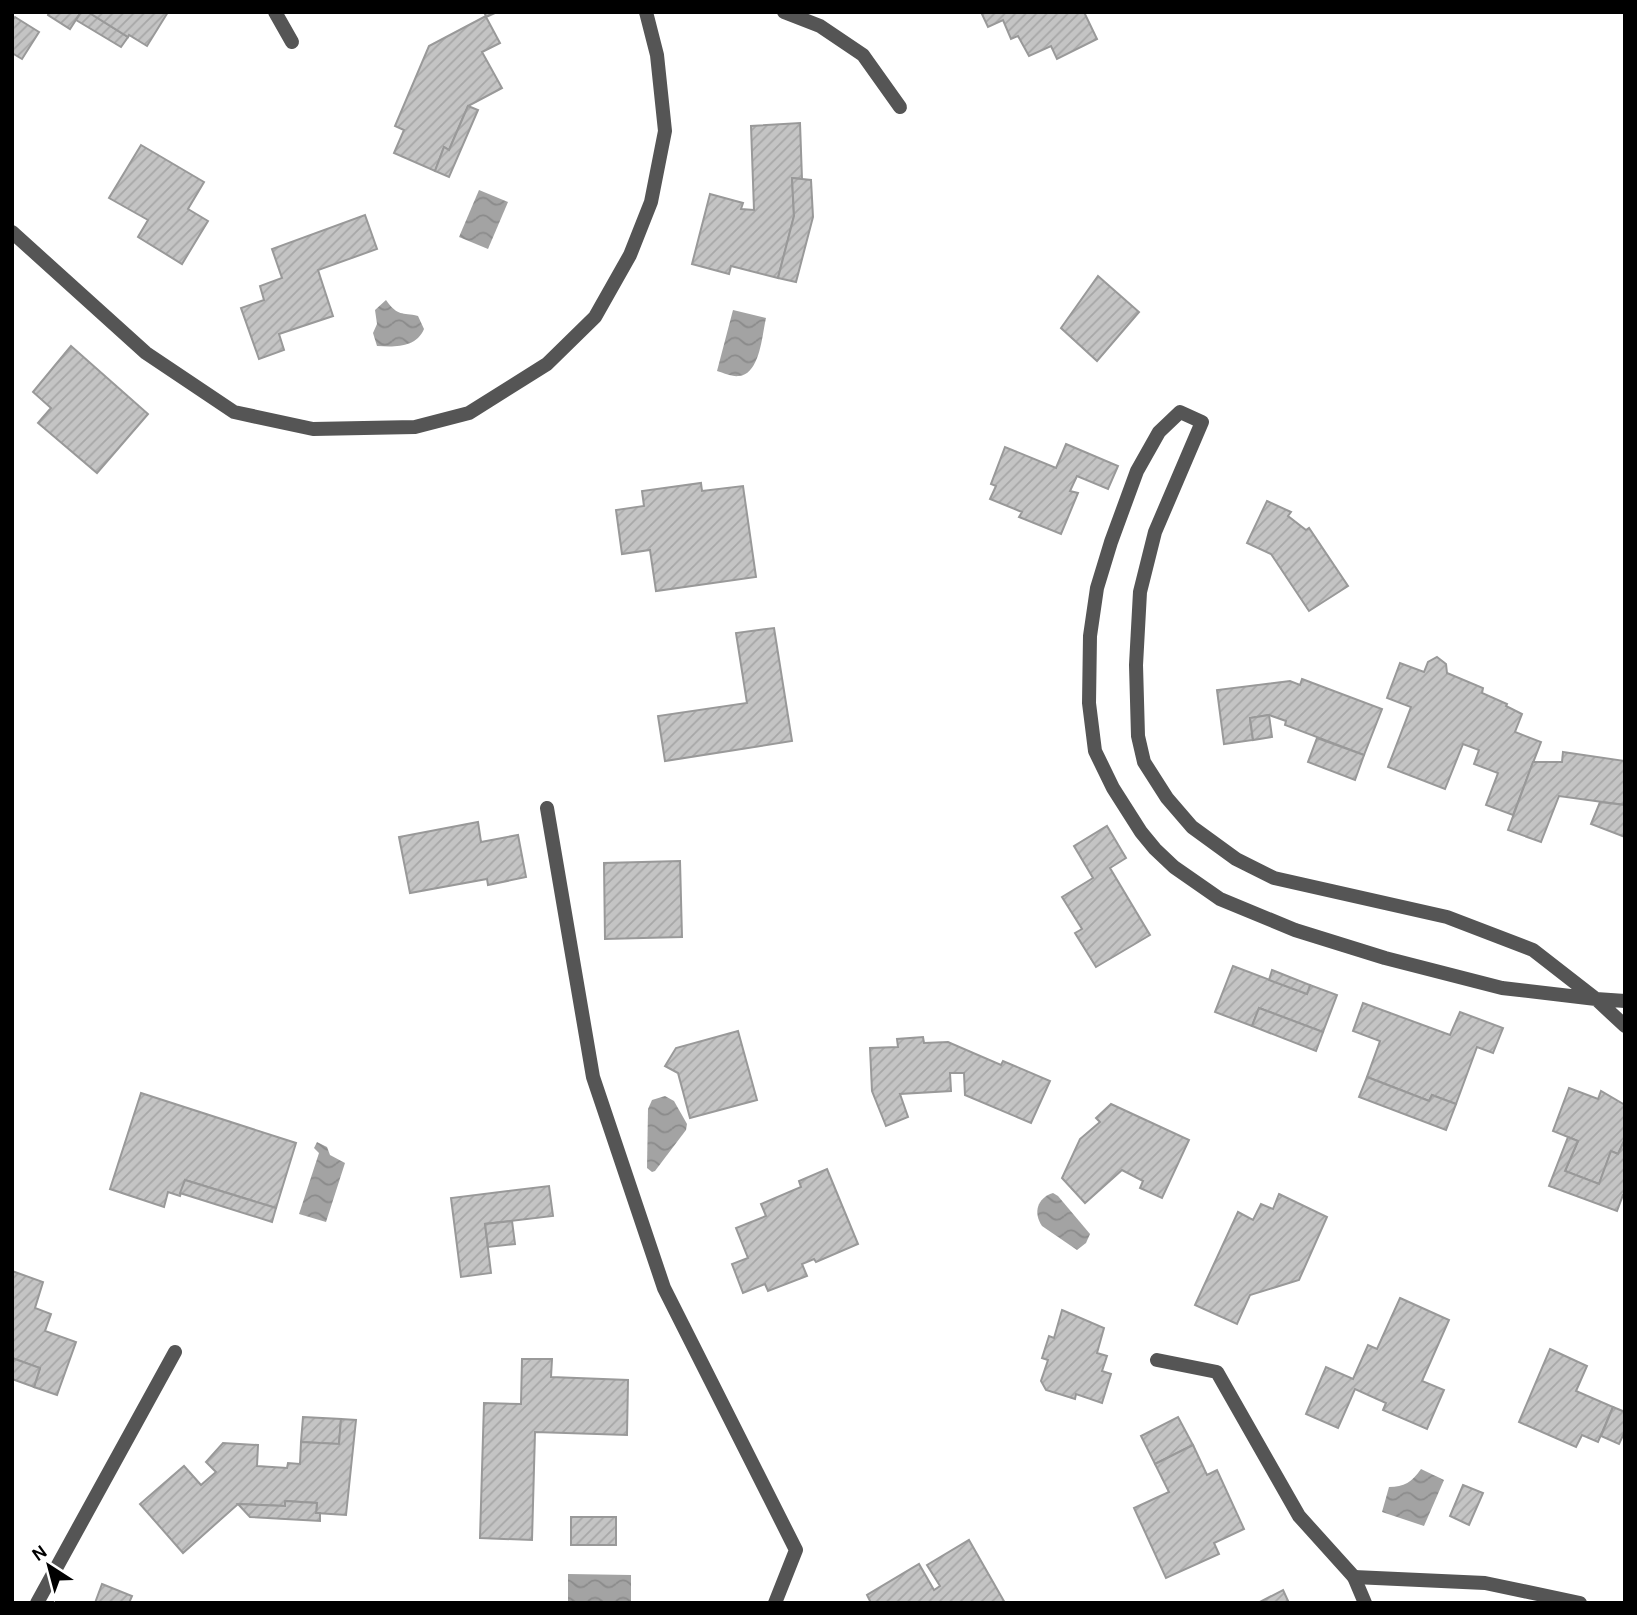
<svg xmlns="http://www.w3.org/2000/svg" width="1637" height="1615" font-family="Karla,sans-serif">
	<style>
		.water { fill: url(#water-waves) }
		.building { fill: url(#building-hatch); stroke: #999; stroke-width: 2 }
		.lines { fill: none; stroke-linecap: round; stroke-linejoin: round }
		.service { stroke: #555; stroke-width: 14 }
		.minor { stroke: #555; stroke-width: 14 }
	</style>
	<defs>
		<pattern id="water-waves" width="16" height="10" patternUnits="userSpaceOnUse" patternTransform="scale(1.75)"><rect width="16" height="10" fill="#a3a3a3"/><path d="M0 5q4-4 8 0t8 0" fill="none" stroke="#8b8b8b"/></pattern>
		<pattern id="building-hatch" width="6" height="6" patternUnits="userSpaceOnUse" patternTransform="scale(1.75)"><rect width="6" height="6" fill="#c4c4c4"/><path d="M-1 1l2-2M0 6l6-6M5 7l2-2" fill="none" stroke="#a7a7a7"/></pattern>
	</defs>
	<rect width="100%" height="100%" fill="#fff"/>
	<g class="water">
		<path d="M 479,190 L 508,202 L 488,249 L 459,237 Z"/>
		<path d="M 386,300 C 398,317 402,312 418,316 L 424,329 C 416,348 395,347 377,346 L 373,333 L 377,324 L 375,310 Z"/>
		<path d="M 733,310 L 766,318 C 762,335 760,374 739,376 C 732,377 724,373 717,371 Z"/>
		<path d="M 665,1096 L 674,1101 L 687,1124 L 686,1130 L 655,1171 L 652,1172 L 647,1168 L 648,1109 L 652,1100 Z"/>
		<path d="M 317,1142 L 327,1147 L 330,1155 L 345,1163 L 326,1222 L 299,1214 L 319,1153 L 314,1148 Z"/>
		<path d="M 1053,1193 L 1058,1196 L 1090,1234 L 1086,1243 L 1077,1250 L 1042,1226 C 1033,1213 1037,1198 1053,1193 Z"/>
		<path d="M 1421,1469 L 1444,1480 L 1424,1526 L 1382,1512 L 1389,1487 C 1404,1487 1412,1482 1421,1469 Z"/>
		<path d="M 568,1574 L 631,1575 L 631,1603 L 568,1603 Z"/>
	</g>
	<g class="building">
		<path d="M 49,12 L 81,12 L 70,29 L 48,15 Z"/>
		<path d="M 81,12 L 88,12 L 128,37 L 121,47 L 76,20 Z"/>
		<path d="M 88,12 L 168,12 L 147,46 L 129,35 L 128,37 Z"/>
		<path d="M 484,12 L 497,12 L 486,17 L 500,43 L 482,52 L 502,88 L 468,106 L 449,150 L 444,147 L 435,171 L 394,153 L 404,130 L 395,126 L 429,46 L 486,16 Z"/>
		<path d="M 981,12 L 1084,12 L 1097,39 L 1057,59 L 1051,46 L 1029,56 L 1018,36 L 1011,39 L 1003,20 L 988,27 Z"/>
		<path d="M 15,17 L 39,32 L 22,59 L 12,53 L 12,21 Z"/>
		<path d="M 468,106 L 478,110 L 449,177 L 435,171 L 444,147 L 449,150 Z"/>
		<path d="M 800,123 L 802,179 L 792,178 L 794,216 L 778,278 L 731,266 L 729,274 L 692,264 L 710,194 L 743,203 L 741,209 L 754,210 L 751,126 Z"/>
		<path d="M 141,145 L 204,182 L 188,209 L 208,221 L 182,264 L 138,237 L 148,220 L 109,198 Z"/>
		<path d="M 792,178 L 811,180 L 813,217 L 796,282 L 778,278 L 794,216 Z"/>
		<path d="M 365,215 L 377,249 L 318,270 L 333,316 L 279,334 L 284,350 L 259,359 L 241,308 L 264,300 L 260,286 L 282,278 L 272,249 Z"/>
		<path d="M 1098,276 L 1139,312 L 1097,361 L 1061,328 Z"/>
		<path d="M 71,346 L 148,414 L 97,473 L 38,423 L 51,408 L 33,392 Z"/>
		<path d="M 1066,444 L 1118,466 L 1108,489 L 1077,476 L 1070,491 L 1078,493 L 1061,534 L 1019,517 L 1022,512 L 990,499 L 996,486 L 991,484 L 1005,447 L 1056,468 Z"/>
		<path d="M 701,483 L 702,491 L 743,486 L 756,577 L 656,591 L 650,550 L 622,554 L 616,510 L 644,506 L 642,491 Z"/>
		<path d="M 1267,501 L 1291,512 L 1288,516 L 1306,530 L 1309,528 L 1348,586 L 1309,611 L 1271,554 L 1247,543 Z"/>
		<path d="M 774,628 L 792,741 L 665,761 L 658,716 L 747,703 L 736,633 Z"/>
		<path d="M 1437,657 L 1446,664 L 1447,673 L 1483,688 L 1482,693 L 1507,704 L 1506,706 L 1522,714 L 1515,732 L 1541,742 L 1513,815 L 1486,805 L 1498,773 L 1474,764 L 1479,750 L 1463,744 L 1445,789 L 1388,767 L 1411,707 L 1387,698 L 1400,663 L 1424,672 L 1428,662 Z"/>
		<path d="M 1302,679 L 1382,709 L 1364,755 L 1285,725 L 1286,721 L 1269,715 L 1250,718 L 1253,740 L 1224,744 L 1217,690 L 1290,681 L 1300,685 Z"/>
		<path d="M 1269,715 L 1272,737 L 1253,740 L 1250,718 Z"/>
		<path d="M 1317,738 L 1364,755 L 1355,780 L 1308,762 Z"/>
		<path d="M 1563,752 L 1625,761 L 1625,805 L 1559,796 L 1541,842 L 1508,830 L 1533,762 L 1562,762 Z"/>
		<path d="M 1600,802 L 1625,805 L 1625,837 L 1591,824 Z"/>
		<path d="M 478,822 L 481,842 L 518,835 L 526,877 L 488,885 L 487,879 L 410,893 L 399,837 Z"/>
		<path d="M 1107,826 L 1126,858 L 1110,868 L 1150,935 L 1096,967 L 1075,933 L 1082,929 L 1062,897 L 1093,878 L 1074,846 Z"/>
		<path d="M 680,861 L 682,937 L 605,939 L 604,863 Z"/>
		<path d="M 1233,966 L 1307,994 L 1310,985 L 1337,995 L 1323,1032 L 1259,1008 L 1252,1026 L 1215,1012 Z"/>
		<path d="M 1272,970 L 1310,985 L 1307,994 L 1269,980 Z"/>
		<path d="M 1363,1003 L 1450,1035 L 1460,1012 L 1503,1028 L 1493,1053 L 1477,1047 L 1456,1104 L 1432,1095 L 1429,1101 L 1367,1077 L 1380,1041 L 1353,1031 Z"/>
		<path d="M 1259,1008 L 1323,1032 L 1316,1051 L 1252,1026 Z"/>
		<path d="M 738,1031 L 757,1100 L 690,1118 L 678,1073 L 665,1066 L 676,1048 Z"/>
		<path d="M 923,1037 L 924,1043 L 948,1042 L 1001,1065 L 1003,1061 L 1050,1081 L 1031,1123 L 965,1095 L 964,1073 L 950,1073 L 951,1091 L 900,1094 L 908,1117 L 886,1126 L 872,1091 L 870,1048 L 898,1047 L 897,1039 Z"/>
		<path d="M 1367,1077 L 1429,1101 L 1432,1095 L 1456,1104 L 1446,1130 L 1359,1097 Z"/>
		<path d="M 1569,1088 L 1598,1099 L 1601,1091 L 1625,1105 L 1625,1139 L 1618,1154 L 1611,1151 L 1599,1184 L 1565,1171 L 1578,1141 L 1553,1131 Z"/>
		<path d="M 141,1093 L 296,1143 L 276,1208 L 185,1180 L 180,1196 L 168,1192 L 164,1207 L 110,1189 Z"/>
		<path d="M 1111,1104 L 1189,1140 L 1162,1198 L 1140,1188 L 1143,1181 L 1122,1170 L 1085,1203 L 1062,1178 L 1080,1139 L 1100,1122 L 1096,1118 Z"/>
		<path d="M 1568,1137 L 1578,1141 L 1565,1171 L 1599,1184 L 1611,1151 L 1618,1154 L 1625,1139 L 1625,1195 L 1623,1195 L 1617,1211 L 1549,1186 Z"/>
		<path d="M 827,1169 L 858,1244 L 816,1262 L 814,1259 L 802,1264 L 807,1276 L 768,1291 L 765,1284 L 743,1293 L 732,1264 L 748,1258 L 736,1228 L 766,1216 L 761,1204 L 801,1187 L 799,1181 Z"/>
		<path d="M 185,1180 L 276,1208 L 272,1222 L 180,1193 Z"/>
		<path d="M 549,1186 L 553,1216 L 485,1224 L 491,1273 L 461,1277 L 451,1198 Z"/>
		<path d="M 1279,1194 L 1327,1217 L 1299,1280 L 1250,1295 L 1237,1324 L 1195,1305 L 1238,1212 L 1253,1220 L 1261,1204 L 1273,1209 Z"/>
		<path d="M 512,1221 L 515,1244 L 488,1247 L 485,1224 Z"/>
		<path d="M 12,1271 L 43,1282 L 35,1308 L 51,1314 L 45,1331 L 76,1342 L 57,1395 L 34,1387 L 40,1368 L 12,1358 Z"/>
		<path d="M 1400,1298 L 1449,1320 L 1422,1381 L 1444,1390 L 1427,1429 L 1383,1410 L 1386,1403 L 1355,1389 L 1338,1428 L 1306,1414 L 1326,1367 L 1353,1379 L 1368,1345 L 1377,1349 Z"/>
		<path d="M 1062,1310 L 1104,1328 L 1097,1353 L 1107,1356 L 1102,1371 L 1111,1374 L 1102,1403 L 1076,1394 L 1075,1399 L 1046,1390 L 1041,1381 L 1048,1360 L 1042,1358 L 1049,1336 L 1054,1338 Z"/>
		<path d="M 1550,1349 L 1587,1366 L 1576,1391 L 1613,1407 L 1598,1442 L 1582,1435 L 1576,1447 L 1519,1422 Z"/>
		<path d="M 12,1358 L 40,1368 L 34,1387 L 12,1379 Z"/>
		<path d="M 522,1359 L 552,1359 L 551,1377 L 628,1380 L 627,1435 L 535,1432 L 532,1540 L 480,1538 L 484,1403 L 521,1404 Z"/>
		<path d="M 1613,1407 L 1625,1412 L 1625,1431 L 1619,1444 L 1601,1436 Z"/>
		<path d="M 303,1417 L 341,1419 L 339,1444 L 301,1442 Z"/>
		<path d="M 1178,1417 L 1193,1445 L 1155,1464 L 1141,1436 Z"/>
		<path d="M 341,1419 L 356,1420 L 346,1515 L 316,1513 L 317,1503 L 285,1501 L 285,1506 L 238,1504 L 183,1553 L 140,1504 L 184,1466 L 201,1485 L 216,1472 L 206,1462 L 223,1443 L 258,1445 L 257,1466 L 287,1468 L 288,1463 L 300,1464 L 301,1442 L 339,1444 Z"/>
		<path d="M 1193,1445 L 1207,1475 L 1217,1470 L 1244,1529 L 1214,1543 L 1219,1554 L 1166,1578 L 1134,1508 L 1169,1492 L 1155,1464 Z"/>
		<path d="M 1463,1485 L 1483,1493 L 1469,1525 L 1450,1516 Z"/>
		<path d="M 285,1501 L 317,1503 L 316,1513 L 320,1513 L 320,1521 L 250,1517 L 238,1504 L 285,1506 Z"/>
		<rect x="571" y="1517" width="45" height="28"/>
		<path d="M 969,1540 L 1005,1603 L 871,1603 L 867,1595 L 919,1564 L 934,1590 L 940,1586 L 927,1565 Z"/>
		<path d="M 102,1584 L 132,1596 L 129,1603 L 95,1603 Z"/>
		<path d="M 1283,1590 L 1289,1603 L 1258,1603 Z"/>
	</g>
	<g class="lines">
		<path class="service" d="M 784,12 L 820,26 L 863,55 L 900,107"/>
		<g class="minor">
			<path d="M 275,12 L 292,42"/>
			<path d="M 12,232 L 146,353 L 234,412 L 313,429 L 415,427 L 469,413 L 547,364 L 595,317 L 630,255 L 651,202 L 665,131 L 657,55 L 646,12"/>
			<path d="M 547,808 L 593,1077 L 664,1288 L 796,1550 L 775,1603"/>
			<path d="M 1625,1001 L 1596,999 L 1533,950 L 1447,917 L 1274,878 L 1236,859 L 1192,827 L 1167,798 L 1144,762 L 1138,736 L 1136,665 L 1140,592 L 1155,532 L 1202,422 L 1180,412 L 1159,432 L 1137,471 L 1111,542 L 1097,588 L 1090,636 L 1089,703 L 1095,751 L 1113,788 L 1141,832 L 1155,849 L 1174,867 L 1220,899 L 1295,930 L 1385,958 L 1502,988 L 1596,999 L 1625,1026"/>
			<path d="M 1157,1360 L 1217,1372 L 1299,1516 L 1354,1577 L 1365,1603"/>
			<path d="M 1354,1577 L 1485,1583 L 1580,1603"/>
			<path d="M 37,1603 L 175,1352"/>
		</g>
	</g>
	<rect width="1637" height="1615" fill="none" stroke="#000000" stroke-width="28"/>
	<g transform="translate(49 1566) rotate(324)" stroke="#ffffff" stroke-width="5" paint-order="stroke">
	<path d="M0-5L12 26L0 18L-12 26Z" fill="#000000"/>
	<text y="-10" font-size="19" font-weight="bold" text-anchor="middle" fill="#000000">N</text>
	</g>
</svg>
